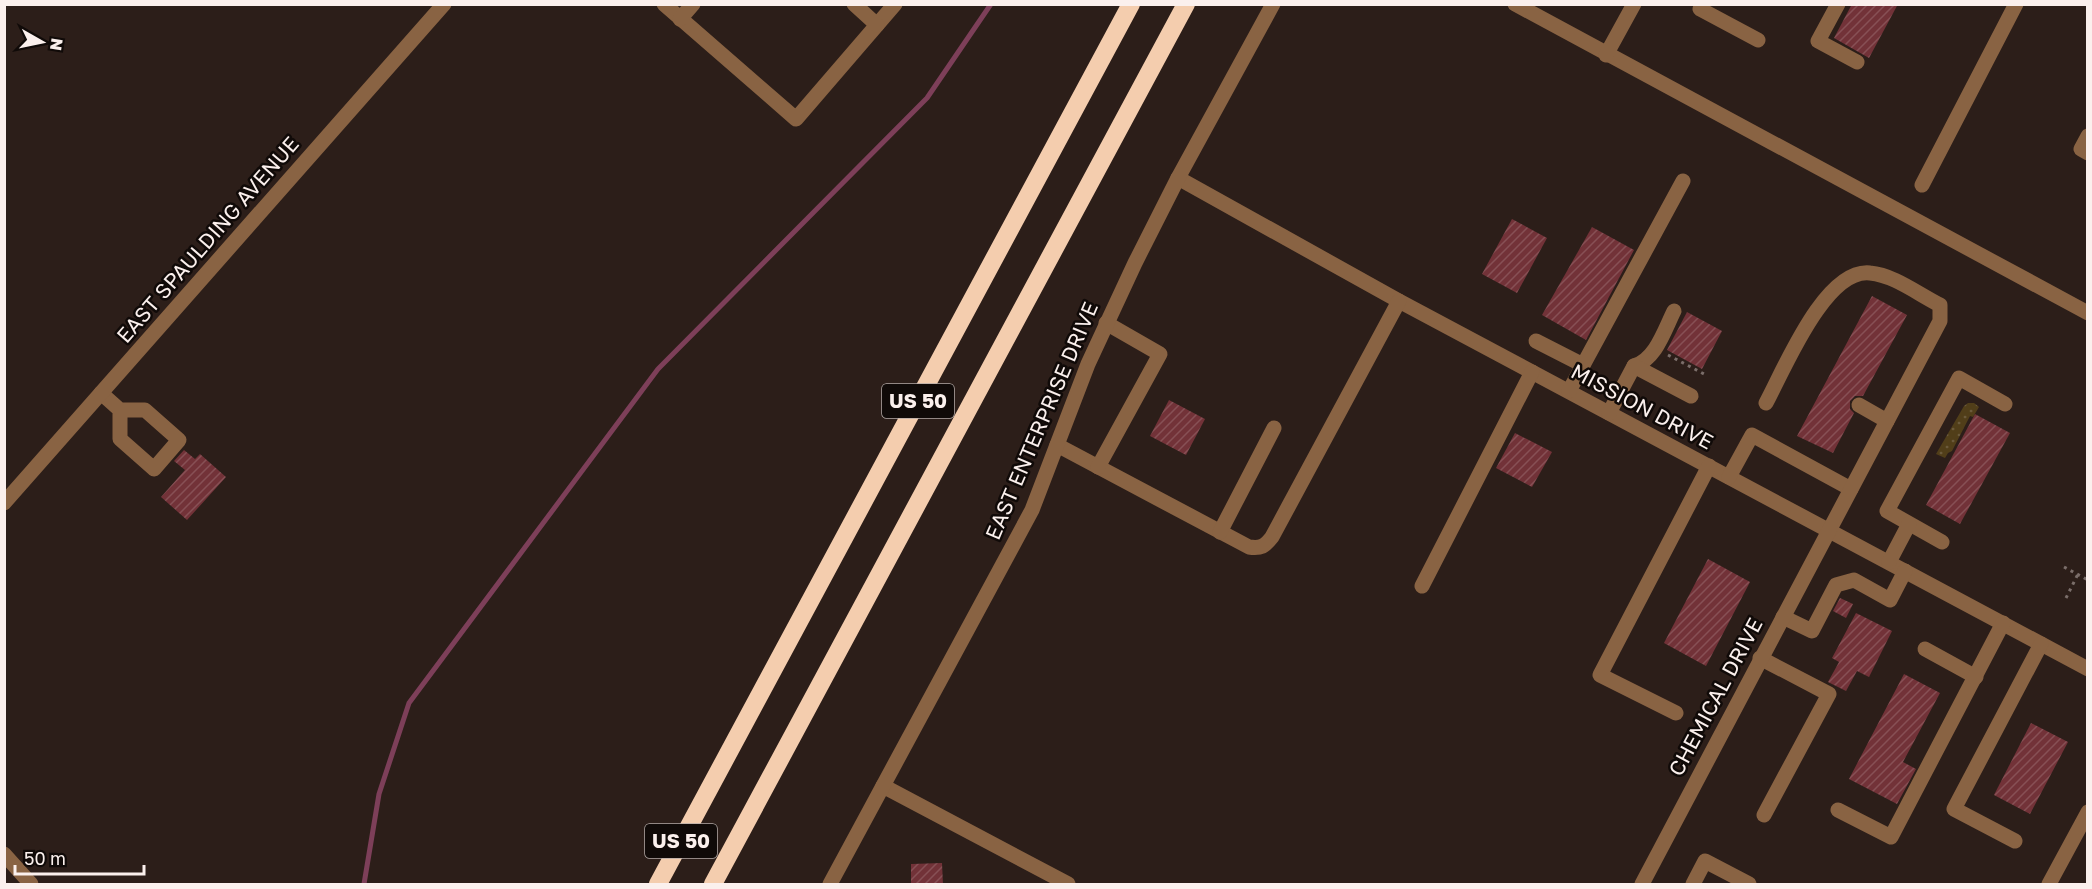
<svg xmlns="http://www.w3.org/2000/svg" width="2092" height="889" font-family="'Golos Text',sans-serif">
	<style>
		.green { fill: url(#green-dots) }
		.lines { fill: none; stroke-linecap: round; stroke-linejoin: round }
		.stream { stroke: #7d3f59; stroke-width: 5 }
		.building { fill: url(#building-hatch) }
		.path { stroke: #7b6e6a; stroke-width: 3; stroke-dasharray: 3 4.5; stroke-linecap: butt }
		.minor { stroke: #896343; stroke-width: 15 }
		.highway { stroke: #f4cdae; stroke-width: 18 }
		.labels { text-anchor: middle; stroke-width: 5; stroke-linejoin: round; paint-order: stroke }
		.shield { fill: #100a08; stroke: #b4aba8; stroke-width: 1.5 }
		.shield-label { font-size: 20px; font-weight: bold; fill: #fbf0ed }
		.street-label { font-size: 21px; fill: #fbf0ed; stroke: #100a08 }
	</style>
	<defs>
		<pattern id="green-dots" width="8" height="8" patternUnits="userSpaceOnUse" patternTransform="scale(1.5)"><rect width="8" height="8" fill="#513e19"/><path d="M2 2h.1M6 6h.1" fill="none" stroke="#6b5a3b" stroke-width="1.8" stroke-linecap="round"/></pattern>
		<pattern id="building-hatch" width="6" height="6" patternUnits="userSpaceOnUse" patternTransform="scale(1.5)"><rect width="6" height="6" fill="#723238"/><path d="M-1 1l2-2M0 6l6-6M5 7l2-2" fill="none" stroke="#875055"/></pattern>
	</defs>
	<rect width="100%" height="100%" fill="#2c1e19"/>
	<path class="green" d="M 1968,403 L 1974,403 L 1979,407 L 1973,417 L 1970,416 L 1952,451 L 1948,453 L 1945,458 L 1936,454 L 1964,406 Z"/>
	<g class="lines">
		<path class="stream" d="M 364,884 L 379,794 L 409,703 L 658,369 L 927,98 L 991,4"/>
	</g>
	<g class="building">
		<path d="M 1852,4 L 1898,4 L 1869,58 L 1834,38 Z"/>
		<path d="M 1512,219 L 1547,238 L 1517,293 L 1482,274 Z"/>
		<path d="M 1592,227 L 1634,250 L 1586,340 L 1542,315 Z"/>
		<path d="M 1872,296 L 1907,315 L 1863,396 L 1855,396 L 1850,401 L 1850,409 L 1854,413 L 1833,453 L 1797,436 Z"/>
		<path d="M 1687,312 L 1722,331 L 1702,369 L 1667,350 Z"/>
		<path d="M 1169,400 L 1205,419 L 1186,455 L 1150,436 Z"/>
		<path d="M 1975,414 L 2010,433 L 1960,524 L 1926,505 Z"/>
		<path d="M 1515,433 L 1552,452 L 1532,487 L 1496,468 Z"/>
		<path d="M 184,450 L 195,459 L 200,454 L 226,477 L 187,520 L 161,497 L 185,470 L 174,461 Z"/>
		<path d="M 1708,559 L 1750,582 L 1706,666 L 1664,643 Z"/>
		<path d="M 1840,598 L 1853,604 L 1846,618 L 1833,611 Z"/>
		<path d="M 1856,613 L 1892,631 L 1869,677 L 1857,671 L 1846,691 L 1828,682 L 1839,662 L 1832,658 Z"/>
		<path d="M 1904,674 L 1940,693 L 1903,762 L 1916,769 L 1897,804 L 1849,779 Z"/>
		<path d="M 2031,723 L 2068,742 L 2030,814 L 1994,795 Z"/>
		<path d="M 942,863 L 943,885 L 911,885 L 911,864 Z"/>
	</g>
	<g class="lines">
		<g class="path">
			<path d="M 1668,355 L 1706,375"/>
			<path d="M 2064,567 L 2088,580"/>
			<path d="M 2066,598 L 2078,574"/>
		</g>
		<g class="minor">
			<path d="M 664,4 L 796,119 L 895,4"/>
			<path d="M 854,4 L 877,25"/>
			<path d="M 1515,4 L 2088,313"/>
			<path d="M 1703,4 L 1700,9 L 1758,40"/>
			<path d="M 1838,4 L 1818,41 L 1857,62"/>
			<path d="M 680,19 L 693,4"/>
			<path d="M 1606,55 L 1634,4"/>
			<path d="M 2088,136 L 2081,149 L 2088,153"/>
			<path d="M 1178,178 L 1399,301 L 2088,669"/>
			<path d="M 1922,185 L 2016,4"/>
			<path d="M 1536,341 L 1583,365"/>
			<path d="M 1634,366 C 1656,359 1664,331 1674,311"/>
			<path d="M 1569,391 L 1683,181"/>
			<path d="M 101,393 L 120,410 L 145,410 L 179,440 L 154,469 L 120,439 L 120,410"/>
			<path d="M 1859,405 L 1887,421"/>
			<path d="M 1609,413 L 1634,366 L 1691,396"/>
			<path d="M 1057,445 L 1249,547 C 1261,549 1265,546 1272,537 L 1399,301"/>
			<path d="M 1098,467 L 1160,354 L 1106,323"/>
			<path d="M 1729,477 L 1752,435 L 1851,489"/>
			<path d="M 4,503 L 444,4"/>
			<path d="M 1220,532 L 1274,428"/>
			<path d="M 1942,542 L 1887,511 L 1959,378 L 2005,404"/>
			<path d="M 1889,562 L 1909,524"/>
			<path d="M 1422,586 L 1532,372"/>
			<path d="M 1783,617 L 1812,631 L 1836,585 L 1854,580 L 1890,600 L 1905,571"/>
			<path d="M 1925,649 L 1976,677"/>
			<path d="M 1760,658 L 1829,694 L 1764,815"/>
			<path d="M 1676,713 L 1600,675 L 1709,466"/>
			<path d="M 883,786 L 1068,884"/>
			<path d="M 1838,810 L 1891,837 L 2003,623"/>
			<path d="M 2015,841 L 1954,809 L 2041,644"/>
			<path d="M 4,854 L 31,884"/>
			<path d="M 830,884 L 1032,510 L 1088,364 L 1135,263 L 1178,178 L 1273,4"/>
			<path d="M 1642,884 L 1940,321 L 1940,305 C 1918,294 1894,275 1870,273 C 1825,268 1784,370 1766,403"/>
			<path d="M 1693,884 L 1705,861 L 1749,884"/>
			<path d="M 2049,884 L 2088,812"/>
		</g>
		<g class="highway">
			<path d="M 658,884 L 1131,4"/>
			<path d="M 713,884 L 1186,4"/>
		</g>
	</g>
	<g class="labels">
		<g class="shield">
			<rect x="882" y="384" width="72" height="34" rx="4.5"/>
			<rect x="645" y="824" width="72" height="34" rx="4.5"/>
		</g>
		<g class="shield-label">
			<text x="918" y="408">US 50</text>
			<text x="681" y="848">US 50</text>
		</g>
		<g class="street-label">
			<text transform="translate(208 240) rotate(-49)" y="7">EAST SPAULDING AVENUE</text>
			<text transform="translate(1642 407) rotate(28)" y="7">MISSION DRIVE</text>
			<text transform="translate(1042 421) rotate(-67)" y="7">EAST ENTERPRISE DRIVE</text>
			<text transform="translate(1716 697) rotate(-62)" y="7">CHEMICAL DRIVE</text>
		</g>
	</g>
	<rect width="2092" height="889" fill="none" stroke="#fbf0ed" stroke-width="12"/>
	<g transform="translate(42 42) rotate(99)" stroke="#100a08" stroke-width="4.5" paint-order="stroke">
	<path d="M0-4.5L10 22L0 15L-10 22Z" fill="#fbf0ed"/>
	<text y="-9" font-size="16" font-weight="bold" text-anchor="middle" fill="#fbf0ed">N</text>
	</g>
	<path d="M15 865v9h129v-9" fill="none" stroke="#fbf0ed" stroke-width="3"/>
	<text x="24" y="865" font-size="18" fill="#fbf0ed" stroke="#100a08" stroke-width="4.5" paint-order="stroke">50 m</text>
</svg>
